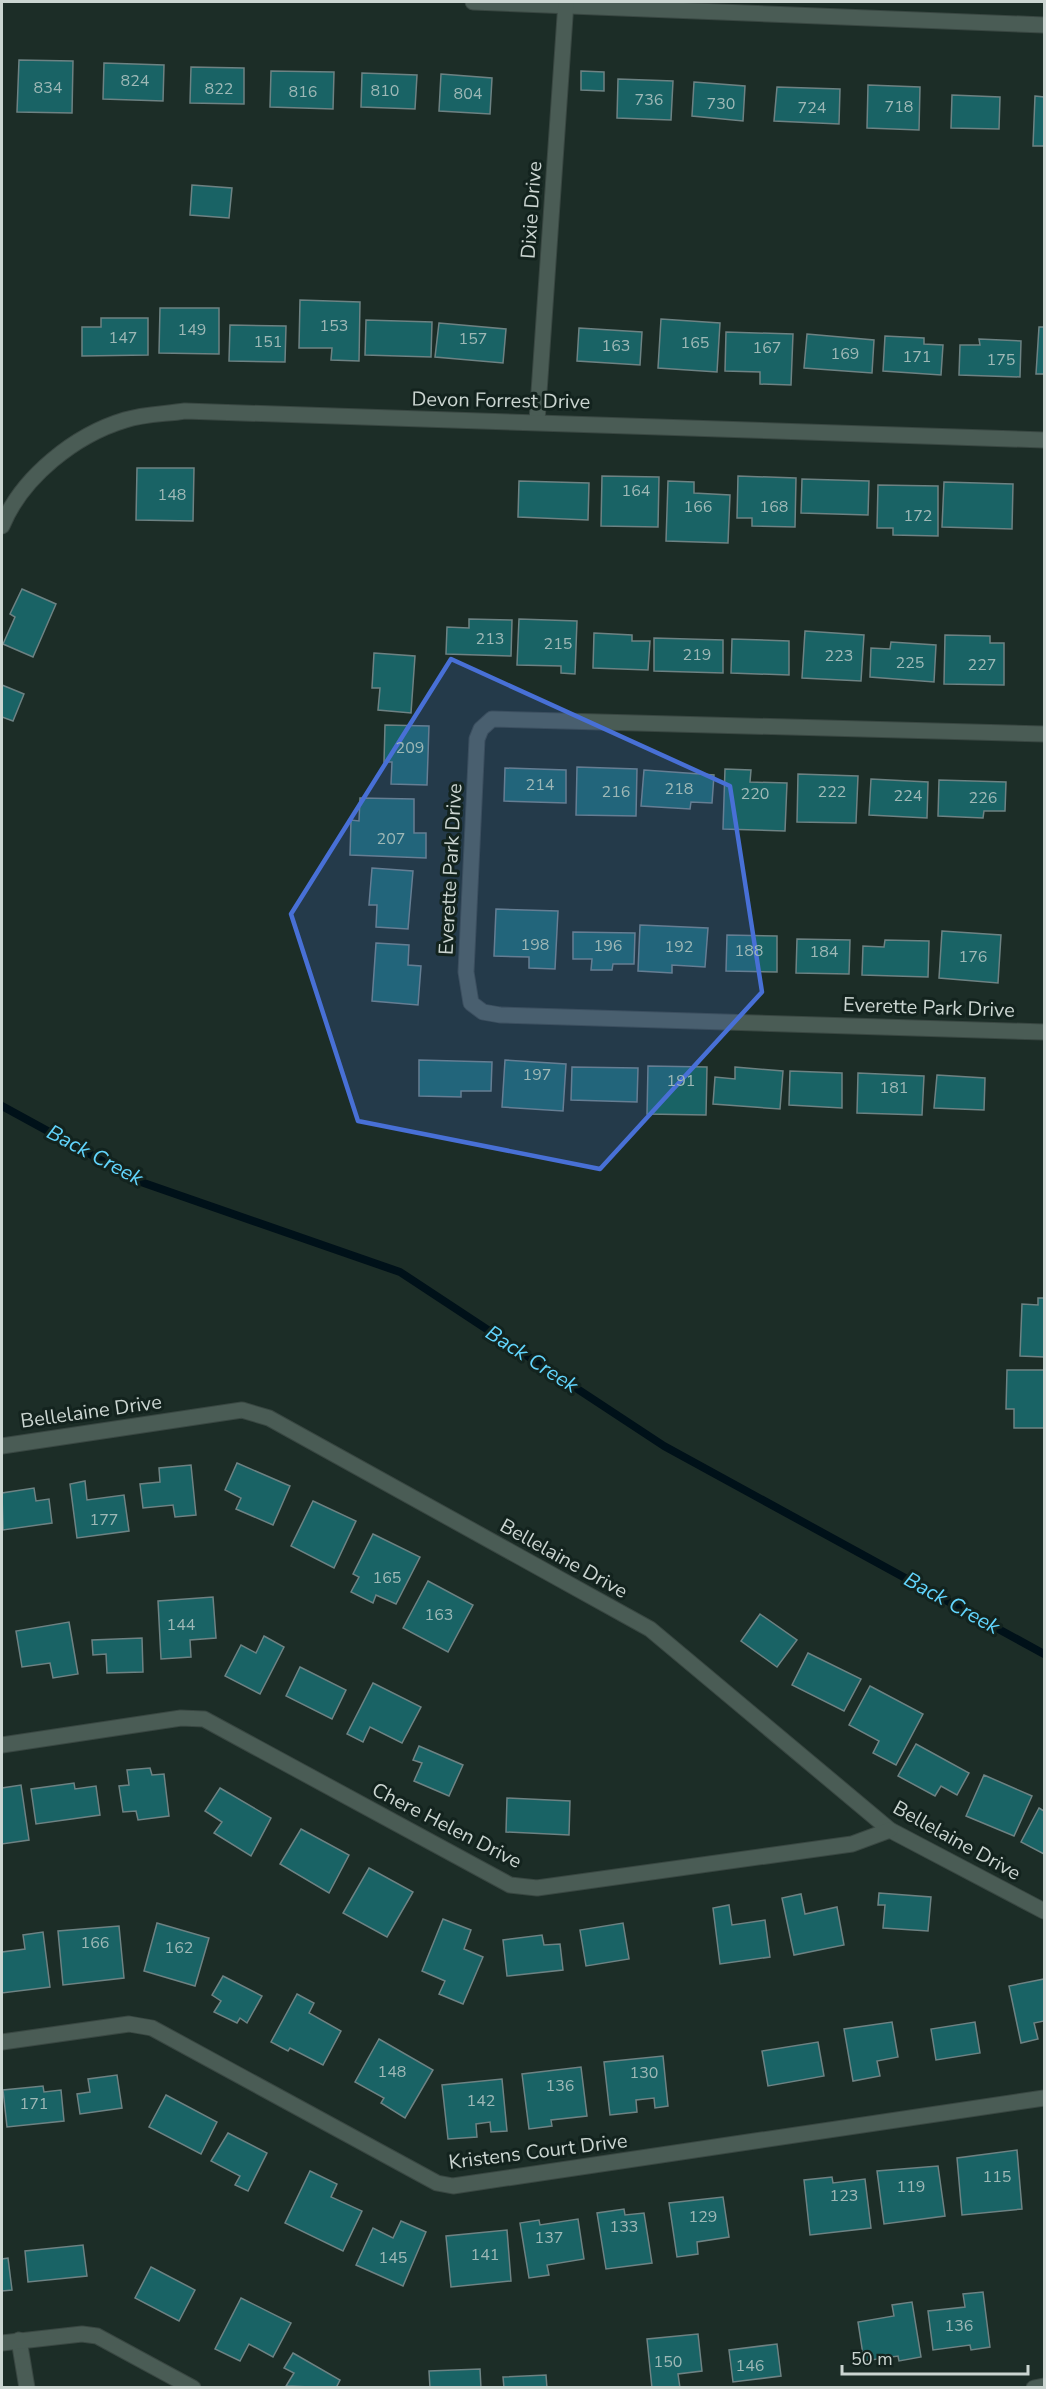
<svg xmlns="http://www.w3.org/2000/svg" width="1046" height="2389" font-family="'Nunito Sans',sans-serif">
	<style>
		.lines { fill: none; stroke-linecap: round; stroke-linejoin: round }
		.stream { stroke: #001119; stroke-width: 8 }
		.building { fill: #196365; stroke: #6d8283; stroke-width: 1.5 }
		.street-casing { stroke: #394742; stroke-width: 17 }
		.street { stroke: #4a5c55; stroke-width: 15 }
		.marked { fill: #4870d6; fill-opacity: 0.2; stroke: #4870d6; stroke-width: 4.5; stroke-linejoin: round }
		.labels { text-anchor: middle; stroke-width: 6; stroke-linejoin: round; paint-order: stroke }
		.number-label { font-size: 16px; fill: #9eb8b6 }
		.street-label { font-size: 20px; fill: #cbd5d1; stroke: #13231e }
		.water-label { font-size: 21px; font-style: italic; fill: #62d5fd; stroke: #13231e }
	</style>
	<rect width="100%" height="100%" fill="#1c2d27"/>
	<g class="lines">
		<path class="stream" d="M 2,1106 L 141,1182 L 400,1272 L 664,1446 L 1044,1654"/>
	</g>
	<g class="building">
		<path d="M 19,60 L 73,61 L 72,113 L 17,112 Z"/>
		<path d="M 104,63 L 164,65 L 163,101 L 103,99 Z"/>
		<path d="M 191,67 L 244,68 L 244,104 L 190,103 Z"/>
		<path d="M 271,71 L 334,72 L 333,109 L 270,107 Z"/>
		<path d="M 581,71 L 604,72 L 604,91 L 581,90 Z"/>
		<path d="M 362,73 L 417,75 L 415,109 L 361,107 Z"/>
		<path d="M 441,74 L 492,78 L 490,114 L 439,111 Z"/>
		<path d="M 618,79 L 673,81 L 671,120 L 617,118 Z"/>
		<path d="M 694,82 L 745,86 L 743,121 L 692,116 Z"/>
		<path d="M 868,85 L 920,87 L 919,130 L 867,128 Z"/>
		<path d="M 777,87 L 840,89 L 839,124 L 774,121 Z"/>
		<path d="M 952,95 L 1000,97 L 999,129 L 951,128 Z"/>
		<path d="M 1035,96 L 1044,97 L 1044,146 L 1033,146 Z"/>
		<path d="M 192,185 L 232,188 L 229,218 L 190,215 Z"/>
		<path d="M 300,300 L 360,302 L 359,361 L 331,360 L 332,348 L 299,348 Z"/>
		<path d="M 160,308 L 219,308 L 219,354 L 159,353 Z"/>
		<path d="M 101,318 L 148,318 L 148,355 L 82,356 L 82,327 L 101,327 Z"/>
		<path d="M 661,319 L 720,323 L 717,372 L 658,368 Z"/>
		<path d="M 366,320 L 432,322 L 431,357 L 365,355 Z"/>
		<path d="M 439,323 L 506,329 L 503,363 L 435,357 Z"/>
		<path d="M 230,325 L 286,326 L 285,362 L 229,361 Z"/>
		<path d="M 1039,327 L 1044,327 L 1044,374 L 1036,374 Z"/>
		<path d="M 579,328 L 642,332 L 640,365 L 577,361 Z"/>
		<path d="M 726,332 L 793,334 L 791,385 L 760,384 L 760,372 L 725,371 Z"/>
		<path d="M 807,334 L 874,340 L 872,373 L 804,368 Z"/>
		<path d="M 885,336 L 924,338 L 924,344 L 943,345 L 941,375 L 883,371 Z"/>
		<path d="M 979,339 L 1021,341 L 1020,377 L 959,375 L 960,345 L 980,345 Z"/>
		<path d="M 137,468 L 194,468 L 193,521 L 136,520 Z"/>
		<path d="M 602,476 L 659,477 L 658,527 L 601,526 Z"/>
		<path d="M 738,476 L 796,478 L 795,527 L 752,526 L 752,518 L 737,518 Z"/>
		<path d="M 802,479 L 869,481 L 868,515 L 801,513 Z"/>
		<path d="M 519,481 L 589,483 L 588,520 L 518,517 Z"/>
		<path d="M 668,481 L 694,482 L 694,493 L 730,495 L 728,543 L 666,541 Z"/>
		<path d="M 944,482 L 1013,484 L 1012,529 L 942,527 Z"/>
		<path d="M 878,485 L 938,486 L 938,536 L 893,535 L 893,528 L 877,528 Z"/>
		<path d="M 22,589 L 56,604 L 33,657 L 3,644 L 15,617 L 10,614 Z"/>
		<path d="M 469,619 L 512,620 L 511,656 L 446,654 L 447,627 L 469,628 Z"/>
		<path d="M 519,619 L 577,621 L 575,674 L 561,673 L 561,666 L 517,665 Z"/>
		<path d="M 805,631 L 864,635 L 861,681 L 802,678 Z"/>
		<path d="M 594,633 L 632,635 L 632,641 L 650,641 L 648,670 L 593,668 Z"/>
		<path d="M 945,635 L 990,636 L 990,643 L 1004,643 L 1004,685 L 944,684 Z"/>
		<path d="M 654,638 L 723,640 L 723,673 L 654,671 Z"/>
		<path d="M 732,639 L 789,641 L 789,675 L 731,673 Z"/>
		<path d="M 891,642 L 936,645 L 934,682 L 870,677 L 871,648 L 890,649 Z"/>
		<path d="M 374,653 L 415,656 L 411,713 L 378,710 L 380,688 L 372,688 Z"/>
		<path d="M 2,685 L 24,694 L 13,721 L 2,717 Z"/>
		<path d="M 385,725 L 429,726 L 427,785 L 391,784 L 392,762 L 384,762 Z"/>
		<path d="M 577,767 L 637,769 L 636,816 L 576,815 Z"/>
		<path d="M 505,768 L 566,770 L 566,803 L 504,801 Z"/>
		<path d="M 725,769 L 751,770 L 750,782 L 787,783 L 785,831 L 723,829 Z"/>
		<path d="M 644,770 L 714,775 L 712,803 L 691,802 L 690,809 L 641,806 Z"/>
		<path d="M 798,774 L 858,776 L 856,823 L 797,822 Z"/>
		<path d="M 871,779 L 928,782 L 927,818 L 869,815 Z"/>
		<path d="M 939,780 L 1006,782 L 1005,811 L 984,811 L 983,818 L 938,816 Z"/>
		<path d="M 360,798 L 414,799 L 414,833 L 426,833 L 426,858 L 350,855 L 351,820 L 359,821 Z"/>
		<path d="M 372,868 L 413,871 L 408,929 L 376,927 L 377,905 L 369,905 Z"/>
		<path d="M 496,909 L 558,911 L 555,969 L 529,968 L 529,957 L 494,956 Z"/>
		<path d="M 640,925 L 708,928 L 705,967 L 672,965 L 672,973 L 638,971 Z"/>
		<path d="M 942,931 L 1001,935 L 998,983 L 939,978 Z"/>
		<path d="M 573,932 L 635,933 L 634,964 L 613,964 L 612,970 L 591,970 L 592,959 L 573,959 Z"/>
		<path d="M 727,935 L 777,936 L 777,972 L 726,971 Z"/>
		<path d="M 797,939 L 850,940 L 849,974 L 796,973 Z"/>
		<path d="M 885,940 L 929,941 L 928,977 L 862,975 L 863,946 L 884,947 Z"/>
		<path d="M 376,943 L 409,945 L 408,965 L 421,966 L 418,1005 L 372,1001 Z"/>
		<path d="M 419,1060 L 492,1062 L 491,1091 L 461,1091 L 461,1097 L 419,1096 Z"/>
		<path d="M 505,1060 L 566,1064 L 563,1111 L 502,1107 Z"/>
		<path d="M 648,1066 L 707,1067 L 706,1115 L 647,1114 Z"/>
		<path d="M 572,1067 L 638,1068 L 637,1102 L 571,1100 Z"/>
		<path d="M 735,1067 L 783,1071 L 780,1109 L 713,1104 L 715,1077 L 735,1079 Z"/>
		<path d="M 790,1071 L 842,1073 L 842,1108 L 789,1105 Z"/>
		<path d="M 858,1073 L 924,1076 L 922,1115 L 857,1113 Z"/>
		<path d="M 937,1075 L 985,1078 L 984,1110 L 934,1108 Z"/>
		<path d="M 1038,1298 L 1044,1298 L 1044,1357 L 1020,1356 L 1022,1304 L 1038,1305 Z"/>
		<path d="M 1007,1370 L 1044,1370 L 1044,1428 L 1014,1428 L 1014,1409 L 1006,1409 Z"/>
		<path d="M 237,1463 L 290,1486 L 273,1525 L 236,1509 L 241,1498 L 225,1490 Z"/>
		<path d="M 191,1465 L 196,1515 L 175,1517 L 173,1505 L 143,1508 L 140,1484 L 160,1482 L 159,1468 Z"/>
		<path d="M 85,1481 L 87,1500 L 124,1495 L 129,1531 L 77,1538 L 70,1484 Z"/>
		<path d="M 34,1488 L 36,1501 L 49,1499 L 52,1523 L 3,1530 L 2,1493 Z"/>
		<path d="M 313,1501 L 356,1521 L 334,1568 L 291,1546 Z"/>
		<path d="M 373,1534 L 420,1557 L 396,1604 L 376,1595 L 373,1603 L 351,1592 L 359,1577 L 353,1574 Z"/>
		<path d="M 428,1581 L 473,1605 L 448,1652 L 403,1628 Z"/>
		<path d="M 213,1597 L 216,1638 L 190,1640 L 191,1657 L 161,1659 L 158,1601 Z"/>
		<path d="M 760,1614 L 797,1640 L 777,1667 L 741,1641 Z"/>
		<path d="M 69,1622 L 78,1674 L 53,1678 L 50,1663 L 22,1667 L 16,1631 Z"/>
		<path d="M 264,1636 L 284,1647 L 260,1694 L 225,1676 L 241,1645 L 256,1653 Z"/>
		<path d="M 142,1638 L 143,1672 L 107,1673 L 106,1654 L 93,1655 L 92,1640 Z"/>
		<path d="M 808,1653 L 861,1679 L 844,1711 L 792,1685 Z"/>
		<path d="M 300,1667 L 346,1690 L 332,1719 L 286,1696 Z"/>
		<path d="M 373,1683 L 421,1707 L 402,1743 L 370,1727 L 363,1742 L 347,1734 Z"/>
		<path d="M 870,1686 L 923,1714 L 896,1765 L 873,1753 L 879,1741 L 849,1725 Z"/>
		<path d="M 916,1744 L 969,1773 L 957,1795 L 941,1786 L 935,1796 L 898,1776 Z"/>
		<path d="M 419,1746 L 463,1765 L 449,1796 L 414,1781 L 422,1763 L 413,1760 Z"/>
		<path d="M 150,1768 L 152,1775 L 164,1774 L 169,1816 L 138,1820 L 136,1811 L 123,1812 L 119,1786 L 129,1785 L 127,1770 Z"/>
		<path d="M 984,1775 L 1032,1796 L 1014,1836 L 966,1816 Z"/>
		<path d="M 74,1783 L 75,1789 L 96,1786 L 100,1815 L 36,1824 L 31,1789 Z"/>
		<path d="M 21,1785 L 29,1840 L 2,1844 L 2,1788 Z"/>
		<path d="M 220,1788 L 271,1818 L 251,1856 L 214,1833 L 222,1822 L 205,1811 Z"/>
		<path d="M 507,1798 L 570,1801 L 569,1835 L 506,1832 Z"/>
		<path d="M 1039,1808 L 1044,1811 L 1044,1854 L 1021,1842 Z"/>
		<path d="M 301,1829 L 349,1855 L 329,1893 L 280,1864 Z"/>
		<path d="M 369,1868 L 413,1892 L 387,1937 L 343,1913 Z"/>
		<path d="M 879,1893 L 931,1897 L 928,1931 L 883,1928 L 885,1905 L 878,1905 Z"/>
		<path d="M 801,1894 L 805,1914 L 837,1907 L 844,1945 L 794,1955 L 782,1898 Z"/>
		<path d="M 729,1905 L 732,1925 L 765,1920 L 770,1957 L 720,1964 L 713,1908 Z"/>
		<path d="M 443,1919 L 471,1930 L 464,1949 L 483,1957 L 463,2004 L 439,1994 L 445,1981 L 422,1971 Z"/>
		<path d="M 157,1923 L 209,1938 L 195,1986 L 144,1971 Z"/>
		<path d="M 623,1923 L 629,1959 L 586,1966 L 580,1930 Z"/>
		<path d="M 119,1926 L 124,1978 L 63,1985 L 58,1931 Z"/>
		<path d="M 43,1932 L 50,1987 L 2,1993 L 2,1952 L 25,1949 L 23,1935 Z"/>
		<path d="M 542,1935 L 544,1945 L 560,1944 L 563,1970 L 507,1976 L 503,1940 Z"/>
		<path d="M 223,1976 L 262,1996 L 247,2023 L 240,2018 L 237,2023 L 214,2012 L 221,2001 L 212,1995 Z"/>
		<path d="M 1044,1979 L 1044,2021 L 1034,2023 L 1038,2039 L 1021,2043 L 1009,1986 Z"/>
		<path d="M 297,1994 L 314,2003 L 309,2013 L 341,2031 L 323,2065 L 290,2048 L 288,2051 L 271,2042 Z"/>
		<path d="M 892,2022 L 898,2057 L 877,2061 L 880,2076 L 853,2081 L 844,2029 Z"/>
		<path d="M 975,2022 L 980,2053 L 936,2060 L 931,2029 Z"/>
		<path d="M 379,2039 L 433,2070 L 405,2118 L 381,2103 L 384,2098 L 355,2082 Z"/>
		<path d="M 818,2042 L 824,2076 L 768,2086 L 762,2051 Z"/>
		<path d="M 663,2056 L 668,2106 L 655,2108 L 654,2098 L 636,2100 L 637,2112 L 610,2115 L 604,2062 Z"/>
		<path d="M 581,2067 L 587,2116 L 551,2120 L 552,2126 L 529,2129 L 522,2074 Z"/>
		<path d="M 117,2075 L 122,2108 L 80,2114 L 77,2094 L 90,2092 L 88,2079 Z"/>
		<path d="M 502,2079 L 507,2131 L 491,2132 L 490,2122 L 476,2124 L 477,2137 L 448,2139 L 442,2085 Z"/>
		<path d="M 43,2086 L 44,2092 L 61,2090 L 64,2121 L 7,2127 L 3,2090 Z"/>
		<path d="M 166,2095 L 217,2122 L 201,2154 L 149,2127 Z"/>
		<path d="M 228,2133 L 267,2153 L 248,2191 L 235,2185 L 240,2176 L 211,2161 Z"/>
		<path d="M 1017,2150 L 1022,2209 L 962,2215 L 957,2158 Z"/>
		<path d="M 938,2166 L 945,2216 L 884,2224 L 877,2171 Z"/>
		<path d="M 310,2171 L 337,2184 L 331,2197 L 362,2211 L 343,2251 L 285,2223 Z"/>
		<path d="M 832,2177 L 833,2183 L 865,2179 L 871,2228 L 810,2235 L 804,2180 Z"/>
		<path d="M 723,2197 L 729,2237 L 697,2242 L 698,2254 L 677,2257 L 669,2203 Z"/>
		<path d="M 624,2209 L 625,2215 L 644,2213 L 652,2263 L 606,2269 L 597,2213 Z"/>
		<path d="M 578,2219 L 584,2259 L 547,2265 L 549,2275 L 529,2278 L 520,2223 L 539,2220 L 540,2225 Z"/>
		<path d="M 401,2221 L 426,2232 L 403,2286 L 356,2265 L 373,2228 L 393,2238 Z"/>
		<path d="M 507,2230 L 511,2281 L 451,2287 L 446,2236 Z"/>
		<path d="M 83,2245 L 87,2276 L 28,2282 L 25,2251 Z"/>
		<path d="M 8,2258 L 12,2290 L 2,2291 L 2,2259 Z"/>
		<path d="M 151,2267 L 195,2290 L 179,2321 L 135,2298 Z"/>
		<path d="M 983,2292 L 990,2347 L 971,2350 L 970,2345 L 933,2350 L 928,2311 L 965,2307 L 963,2294 Z"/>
		<path d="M 241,2298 L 291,2323 L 273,2357 L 249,2344 L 240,2361 L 215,2349 Z"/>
		<path d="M 912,2302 L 921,2357 L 899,2361 L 898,2356 L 864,2361 L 858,2322 L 894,2316 L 892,2305 Z"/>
		<path d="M 698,2334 L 702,2371 L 678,2374 L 680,2388 L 652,2388 L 647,2339 Z"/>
		<path d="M 777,2344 L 781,2376 L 733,2382 L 729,2350 Z"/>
		<path d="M 293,2353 L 340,2380 L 336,2388 L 286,2386 L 294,2373 L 284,2368 Z"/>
		<path d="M 480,2369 L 481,2388 L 430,2388 L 429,2371 Z"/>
		<path d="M 546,2375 L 547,2388 L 504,2388 L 503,2377 Z"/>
	</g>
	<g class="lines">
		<g class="street-casing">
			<g id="street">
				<path d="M 473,2 L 1044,25"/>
				<path d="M 537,421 L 566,2"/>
				<path d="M 2,526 C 22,477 75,435 125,420 C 144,414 166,414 185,411 L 1044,440"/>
				<path d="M 1044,734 L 492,719 L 481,729 L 477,739 L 466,972 L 471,1003 L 483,1012 L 500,1015 L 1044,1032"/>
				<path d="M 2,1446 L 242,1410 L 269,1418 L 650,1629 L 890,1830 L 1044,1911"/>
				<path d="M 2,1745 L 181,1718 L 204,1719 L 510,1885 L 537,1888 L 852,1844 L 890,1830"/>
				<path d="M 2,2042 L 129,2024 L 152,2028 L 437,2183 L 453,2186 L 1044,2098"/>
				<path d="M 19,2340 L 27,2388"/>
				<path d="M 2,2343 L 82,2334 L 97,2336 L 193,2388"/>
				<path d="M 1034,2388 L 1044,2386"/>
			</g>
		</g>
		<use href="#street" class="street"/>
	</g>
	<path class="marked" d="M 451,659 L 730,786 L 762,992 L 600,1169 L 358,1121 L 291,914 Z"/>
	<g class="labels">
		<g class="number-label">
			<text x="135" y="86">824</text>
			<text x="48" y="93">834</text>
			<text x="219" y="94">822</text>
			<text x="385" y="96">810</text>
			<text x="303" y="97">816</text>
			<text x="468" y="99">804</text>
			<text x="649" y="105">736</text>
			<text x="721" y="109">730</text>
			<text x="899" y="112">718</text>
			<text x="812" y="113">724</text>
			<text x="334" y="331">153</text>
			<text x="192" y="335">149</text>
			<text x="123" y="343">147</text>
			<text x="473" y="344">157</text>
			<text x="268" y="347">151</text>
			<text x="695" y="348">165</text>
			<text x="616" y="351">163</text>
			<text x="767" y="353">167</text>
			<text x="845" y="359">169</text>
			<text x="917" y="362">171</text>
			<text x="1001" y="365">175</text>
			<text x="636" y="496">164</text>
			<text x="172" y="500">148</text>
			<text x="698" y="512">166</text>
			<text x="774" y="512">168</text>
			<text x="918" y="521">172</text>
			<text x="490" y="644">213</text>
			<text x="558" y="649">215</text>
			<text x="697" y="660">219</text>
			<text x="839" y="661">223</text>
			<text x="910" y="668">225</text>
			<text x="982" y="670">227</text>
			<text x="410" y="753">209</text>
			<text x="540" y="790">214</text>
			<text x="679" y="794">218</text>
			<text x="616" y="797">216</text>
			<text x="832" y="797">222</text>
			<text x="755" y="799">220</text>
			<text x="908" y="801">224</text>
			<text x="983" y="803">226</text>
			<text x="391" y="844">207</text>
			<text x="535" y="950">198</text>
			<text x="608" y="951">196</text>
			<text x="679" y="952">192</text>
			<text x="749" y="956">188</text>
			<text x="824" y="957">184</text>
			<text x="973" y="962">176</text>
			<text x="537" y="1080">197</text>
			<text x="681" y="1086">191</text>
			<text x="894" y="1093">181</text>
			<text x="104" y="1525">177</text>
			<text x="387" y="1583">165</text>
			<text x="439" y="1620">163</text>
			<text x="181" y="1630">144</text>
			<text x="95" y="1948">166</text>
			<text x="179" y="1953">162</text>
			<text x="392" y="2077">148</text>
			<text x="644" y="2078">130</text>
			<text x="560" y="2091">136</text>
			<text x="481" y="2106">142</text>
			<text x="34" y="2109">171</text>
			<text x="997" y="2182">115</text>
			<text x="911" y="2192">119</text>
			<text x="844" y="2201">123</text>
			<text x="703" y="2222">129</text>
			<text x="624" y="2232">133</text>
			<text x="549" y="2243">137</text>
			<text x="485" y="2260">141</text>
			<text x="393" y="2263">145</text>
			<text x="959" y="2331">136</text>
			<text x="668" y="2367">150</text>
			<text x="750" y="2371">146</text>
		</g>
		<g class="street-label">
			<text transform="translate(531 210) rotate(-86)" y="7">Dixie Drive</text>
			<text transform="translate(501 400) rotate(1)" y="7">Devon Forrest Drive</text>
			<text transform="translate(450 869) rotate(-87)" y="7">Everette Park Drive</text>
			<text transform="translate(929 1007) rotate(2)" y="7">Everette Park Drive</text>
			<text transform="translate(91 1411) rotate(-8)" y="7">Bellelaine Drive</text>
			<text transform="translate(564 1558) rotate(29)" y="7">Bellelaine Drive</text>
			<text transform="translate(447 1825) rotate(27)" y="7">Chere Helen Drive</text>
			<text transform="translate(957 1840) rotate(29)" y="7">Bellelaine Drive</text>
			<text transform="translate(538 2151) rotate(-7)" y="7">Kristens Court Drive</text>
		</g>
		<g class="water-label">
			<text transform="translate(95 1155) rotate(28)" y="7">Back Creek</text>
			<text transform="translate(532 1359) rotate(33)" y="7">Back Creek</text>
			<text transform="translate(952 1603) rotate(29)" y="7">Back Creek</text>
		</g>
	</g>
	<rect width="1046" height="2389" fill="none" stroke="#cbd5d1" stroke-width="6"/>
	<path d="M842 2365v9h186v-9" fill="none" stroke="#cbd5d1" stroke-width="3"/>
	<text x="851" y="2365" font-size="18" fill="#cbd5d1" stroke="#13231e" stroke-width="4.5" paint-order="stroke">50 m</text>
</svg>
